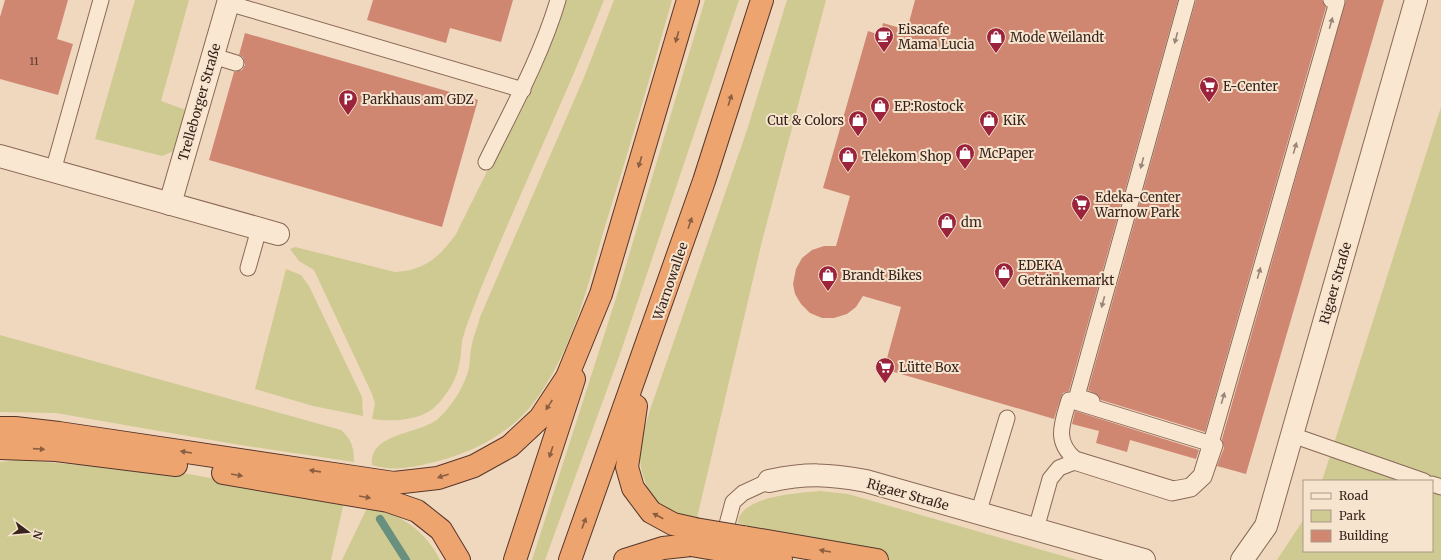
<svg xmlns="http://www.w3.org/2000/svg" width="1441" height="560" font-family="Merriweather,serif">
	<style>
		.green { fill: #ceca92 }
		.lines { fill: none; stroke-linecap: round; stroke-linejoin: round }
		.stream { stroke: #698f7f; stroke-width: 8 }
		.building { fill: #d08772 }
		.service-casing { stroke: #896856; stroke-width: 17 }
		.minor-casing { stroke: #896856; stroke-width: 24 }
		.trunk-casing { stroke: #56372b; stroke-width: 24 }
		.service { stroke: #fae7d2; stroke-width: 15 }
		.minor { stroke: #fae7d2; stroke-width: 22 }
		.trunk { stroke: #eea46f; stroke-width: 22 }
		.trunk-bridge-casing { stroke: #56372b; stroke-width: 24; stroke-linecap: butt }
		.trunk-bridge { stroke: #eea46f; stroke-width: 22 }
		.oneway { fill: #998677 }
		.oneway2 { fill: #8a5e41 }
		.labels { text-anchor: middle; stroke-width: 4; stroke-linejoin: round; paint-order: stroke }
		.number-label { font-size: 11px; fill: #5e3d32 }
		.poi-label { font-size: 13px; fill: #38241c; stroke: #f7e4ce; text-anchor: start }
		.street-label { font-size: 13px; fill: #38241c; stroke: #f7e4ce }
	</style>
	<rect width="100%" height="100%" fill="#f0d8bf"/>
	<g class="green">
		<path d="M 135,0 L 189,0 L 161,101 L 186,110 L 174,151 L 162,156 L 95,139 Z"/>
		<path d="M 564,0 L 604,0 C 565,99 519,194 479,293 C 473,309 466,325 462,341 C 461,349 461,358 459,365 C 457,379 447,394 437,405 C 422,421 393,422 372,419 L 375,403 L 372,394 L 314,270 L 299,261 L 290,249 L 295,247 L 395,272 C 426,270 438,258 456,234 L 528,89 Z"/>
		<path d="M 614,0 L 672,0 C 651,75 629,149 606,223 C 588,284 573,350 535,401 C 512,432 474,452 438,461 C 415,467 394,472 372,465 C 369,432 420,435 439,418 C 452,406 465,385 469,368 C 470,360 470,352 472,344 C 474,335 478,326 480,317 L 585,75 Z"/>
		<path d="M 705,0 L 739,0 L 620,354 L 545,560 L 532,560 L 618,292 Z"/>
		<path d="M 787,0 L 826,0 L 762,241 L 697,518 C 687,517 675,515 667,510 C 649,498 639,473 640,452 C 641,438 646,424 650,410 L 747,130 Z"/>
		<path d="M 1441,107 L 1441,560 L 1277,560 L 1304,519 L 1304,551 L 1432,551 L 1432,481 L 1322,481 Z"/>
		<path d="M 286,269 L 301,275 L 309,286 L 362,397 L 363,416 L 313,406 L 255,389 Z"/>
		<path d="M 0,335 L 341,430 C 352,439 354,449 354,462 L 240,445 L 56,413 L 0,412 Z"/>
		<path d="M 18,460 L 183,473 L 344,502 L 331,560 L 0,560 L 0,462 Z"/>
		<path d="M 820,491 L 848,494 L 1077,560 L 877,560 L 745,530 L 746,525 L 738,523 C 739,496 799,493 820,491 Z"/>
		<path d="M 368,506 C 400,514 425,530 440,560 L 342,560 Z"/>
	</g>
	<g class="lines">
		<path class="stream" d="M 380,519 L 406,560"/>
	</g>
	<g class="building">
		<path d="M 5,0 L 68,0 L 57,39 L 73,44 L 58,95 L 0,79 L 0,17 Z"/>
		<path d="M 373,0 L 513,0 L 501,42 L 450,28 L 446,43 L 367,20 Z"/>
		<path d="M 915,0 L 1178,0 L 1069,391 L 1063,393 L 1061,397 L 1054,419 L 884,369 L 901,307 L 863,296 L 856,307 L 847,314 L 834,318 L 822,318 L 810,313 L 801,304 L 795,294 L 793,284 L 796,269 L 802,258 L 812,250 L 824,246 L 836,246 L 850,196 L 823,188 L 868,31 L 880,35 L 883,23 L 907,30 Z"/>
		<path d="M 1196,0 L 1322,0 L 1326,7 L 1205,432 L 1101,400 L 1098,395 L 1088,390 Z"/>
		<path d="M 1346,0 L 1384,0 L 1246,474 L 1217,466 L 1224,448 L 1222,439 Z"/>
		<path d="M 245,33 L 478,100 L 442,227 L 209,160 L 234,72 L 242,70 L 245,65 L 243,57 L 239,55 Z"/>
		<path d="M 1075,411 L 1199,450 L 1196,459 L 1130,440 L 1127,452 L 1096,443 L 1099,431 L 1072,424 Z"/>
	</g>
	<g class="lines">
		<g class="service-casing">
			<g id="service">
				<path d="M 228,3 L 523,90"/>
				<path d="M 213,56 L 236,63"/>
				<path d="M 486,162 C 512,109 541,57 558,0"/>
				<path d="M 53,171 L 101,0"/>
				<path d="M 248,268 L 259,229"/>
				<path d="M 1092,401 L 1077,396 L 1187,0"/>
				<path d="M 1292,435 L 1424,481"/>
				<path d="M 1432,484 L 1441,487"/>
				<path d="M 978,514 L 1007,418"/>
				<path d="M 1036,529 L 1050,479 L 1059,468 L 1074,462 L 1172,493 L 1191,489 L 1204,477 L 1215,445 L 1069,400 C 1062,424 1054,441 1075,459 L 1173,489 L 1190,486 L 1201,475 L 1213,436 L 1337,2 L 1331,0"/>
				<path d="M 722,543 L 733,502 L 743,493 L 769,481"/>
			</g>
		</g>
		<g class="minor-casing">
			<g id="minor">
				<path d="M 0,156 L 278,234"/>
				<path d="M 170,204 L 229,0"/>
				<path d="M 769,481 C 807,473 828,474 866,481 L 1144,560"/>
				<path d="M 1242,560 L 1266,526 L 1416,0"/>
			</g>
		</g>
		<g class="trunk-casing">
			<g id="trunk">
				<path d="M 636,406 L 627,467 L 633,488 L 651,512 L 673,524 L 695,529"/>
				<path d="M 0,428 L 15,428 L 59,433 L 394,483 L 438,478 L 474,466 L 510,446 L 540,418 L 567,377 L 601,294 L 688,0"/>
				<path d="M 0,448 L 56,450 L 176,465"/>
				<path d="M 223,473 L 388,501 L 417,511 L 441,530 L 459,560"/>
				<path d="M 743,537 L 877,560"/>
				<path d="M 739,553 L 781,560"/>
				<path d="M 515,560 L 574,379"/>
				<path d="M 570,560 L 704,181 L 762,0"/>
				<path d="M 625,560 L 663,548 L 691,545"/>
			</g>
		</g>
		<use href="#service" class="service"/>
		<use href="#minor" class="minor"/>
		<use href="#trunk" class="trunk"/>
		<g class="trunk-bridge-casing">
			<g id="trunk-bridge">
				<path d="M 695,529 L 743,537"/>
				<path d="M 691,545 L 739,553"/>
			</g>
		</g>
		<use href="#trunk-bridge" class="trunk-bridge"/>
	</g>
	<defs><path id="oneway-solid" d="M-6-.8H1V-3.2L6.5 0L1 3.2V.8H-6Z"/></defs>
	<g class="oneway">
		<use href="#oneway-solid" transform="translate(1331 23) rotate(-74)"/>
		<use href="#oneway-solid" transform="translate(1176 38) rotate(105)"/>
		<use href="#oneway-solid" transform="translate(1295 148) rotate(-74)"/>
		<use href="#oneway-solid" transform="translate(1142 163) rotate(105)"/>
		<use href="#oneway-solid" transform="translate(1259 273) rotate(-74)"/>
		<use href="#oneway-solid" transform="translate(1103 302) rotate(105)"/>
		<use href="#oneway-solid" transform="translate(1223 398) rotate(-74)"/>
	</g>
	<g class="oneway2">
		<use href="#oneway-solid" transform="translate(677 37) rotate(106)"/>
		<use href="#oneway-solid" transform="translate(730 100) rotate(-72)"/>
		<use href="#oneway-solid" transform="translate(640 162) rotate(106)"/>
		<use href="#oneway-solid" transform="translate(690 223) rotate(-71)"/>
		<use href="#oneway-solid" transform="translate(549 405) rotate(123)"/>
		<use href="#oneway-solid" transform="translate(39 449) rotate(4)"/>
		<use href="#oneway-solid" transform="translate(186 452) rotate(-171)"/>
		<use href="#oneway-solid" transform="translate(551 452) rotate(108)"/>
		<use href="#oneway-solid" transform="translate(315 471) rotate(-172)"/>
		<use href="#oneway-solid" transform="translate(237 475) rotate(10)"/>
		<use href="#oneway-solid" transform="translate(443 476) rotate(162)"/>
		<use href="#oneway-solid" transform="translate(365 497) rotate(10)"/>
		<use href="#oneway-solid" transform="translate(658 516) rotate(-152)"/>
		<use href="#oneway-solid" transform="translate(584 523) rotate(-70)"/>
		<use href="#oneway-solid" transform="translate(825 551) rotate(-170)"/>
	</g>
	<defs>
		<g id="cafe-pin" transform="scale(1)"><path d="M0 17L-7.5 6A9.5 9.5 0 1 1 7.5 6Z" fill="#9b233b" stroke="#f7e4ce"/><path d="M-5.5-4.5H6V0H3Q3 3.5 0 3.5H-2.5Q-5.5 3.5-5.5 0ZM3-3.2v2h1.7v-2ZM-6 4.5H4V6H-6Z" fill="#fff"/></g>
		<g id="shop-pin" transform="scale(1)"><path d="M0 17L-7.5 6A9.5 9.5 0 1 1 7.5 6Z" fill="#9b233b" stroke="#f7e4ce"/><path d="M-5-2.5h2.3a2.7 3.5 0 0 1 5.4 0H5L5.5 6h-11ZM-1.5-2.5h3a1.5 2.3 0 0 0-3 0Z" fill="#fff"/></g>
		<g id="supermarket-pin" transform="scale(1)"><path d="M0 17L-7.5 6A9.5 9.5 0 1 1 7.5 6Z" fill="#9b233b" stroke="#f7e4ce"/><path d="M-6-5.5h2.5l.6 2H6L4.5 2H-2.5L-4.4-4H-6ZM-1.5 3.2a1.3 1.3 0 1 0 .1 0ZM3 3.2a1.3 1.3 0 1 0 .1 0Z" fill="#fff"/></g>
		<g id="parking-pin" transform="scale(1)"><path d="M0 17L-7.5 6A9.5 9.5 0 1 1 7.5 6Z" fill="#9b233b" stroke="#f7e4ce"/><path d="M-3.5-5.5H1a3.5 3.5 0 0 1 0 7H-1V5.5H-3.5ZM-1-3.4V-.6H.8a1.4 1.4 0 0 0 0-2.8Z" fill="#fff"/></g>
	</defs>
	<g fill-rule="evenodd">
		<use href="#cafe-pin" x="884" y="36"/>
		<use href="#shop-pin" x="996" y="37"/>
		<use href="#supermarket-pin" x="1209" y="86"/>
		<use href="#parking-pin" x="348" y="99"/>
		<use href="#shop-pin" x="880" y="106"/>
		<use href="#shop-pin" x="858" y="120"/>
		<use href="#shop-pin" x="989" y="120"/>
		<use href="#shop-pin" x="965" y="153"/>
		<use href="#shop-pin" x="848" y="156"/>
		<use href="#supermarket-pin" x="1081" y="204"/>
		<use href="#shop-pin" x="947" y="222"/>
		<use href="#shop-pin" x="1004" y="272"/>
		<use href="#shop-pin" x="828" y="275"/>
		<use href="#supermarket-pin" x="885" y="367"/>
	</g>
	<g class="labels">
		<g class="number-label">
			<text x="34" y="65">11</text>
		</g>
		<g class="poi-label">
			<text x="898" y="34">Eisacafe<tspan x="898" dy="15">Mama Lucia</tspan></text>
			<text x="1010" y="42">Mode Weilandt</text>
			<text x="1223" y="91">E-Center</text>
			<text x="362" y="104">Parkhaus am GDZ</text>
			<text x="894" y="111">EP:Rostock</text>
			<text x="844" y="125" text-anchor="end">Cut &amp; Colors</text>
			<text x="1003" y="125">KiK</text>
			<text x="979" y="158">McPaper</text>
			<text x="862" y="161">Telekom Shop</text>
			<text x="1095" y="202">Edeka-Center<tspan x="1095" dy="15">Warnow Park</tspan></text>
			<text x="961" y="227">dm</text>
			<text x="1018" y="270">EDEKA<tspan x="1018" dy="15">Getränkemarkt</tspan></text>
			<text x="842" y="280">Brandt Bikes</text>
			<text x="899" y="372">Lütte Box</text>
		</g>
		<g class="street-label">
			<text transform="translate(199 102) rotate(-74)" y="5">Trelleborger Straße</text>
			<text transform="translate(670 281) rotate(-71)" y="5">Warnowallee</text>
			<text transform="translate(1335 283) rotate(-74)" y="5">Rigaer Straße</text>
			<text transform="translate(908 494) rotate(16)" y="5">Rigaer Straße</text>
		</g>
	</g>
	<rect x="1303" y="480" width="130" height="72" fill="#f7e4ce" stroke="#ab9787"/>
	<rect x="1311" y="493" width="20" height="6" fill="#fae7d2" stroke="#ab9787"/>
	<text x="1339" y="500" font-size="12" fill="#38241c">Road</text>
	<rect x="1311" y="510" width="20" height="12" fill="#ceca92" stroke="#ab9787"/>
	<text x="1339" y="520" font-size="12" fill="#38241c">Park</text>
	<rect x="1311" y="530" width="20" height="12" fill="#d08772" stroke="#ab9787"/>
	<text x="1339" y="540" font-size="12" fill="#38241c">Building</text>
	<g transform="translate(28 532) rotate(106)" stroke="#f7e4ce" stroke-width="3" paint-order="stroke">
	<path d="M0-3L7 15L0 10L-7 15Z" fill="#38241c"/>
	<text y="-6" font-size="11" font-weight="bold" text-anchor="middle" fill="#38241c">N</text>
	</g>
</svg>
